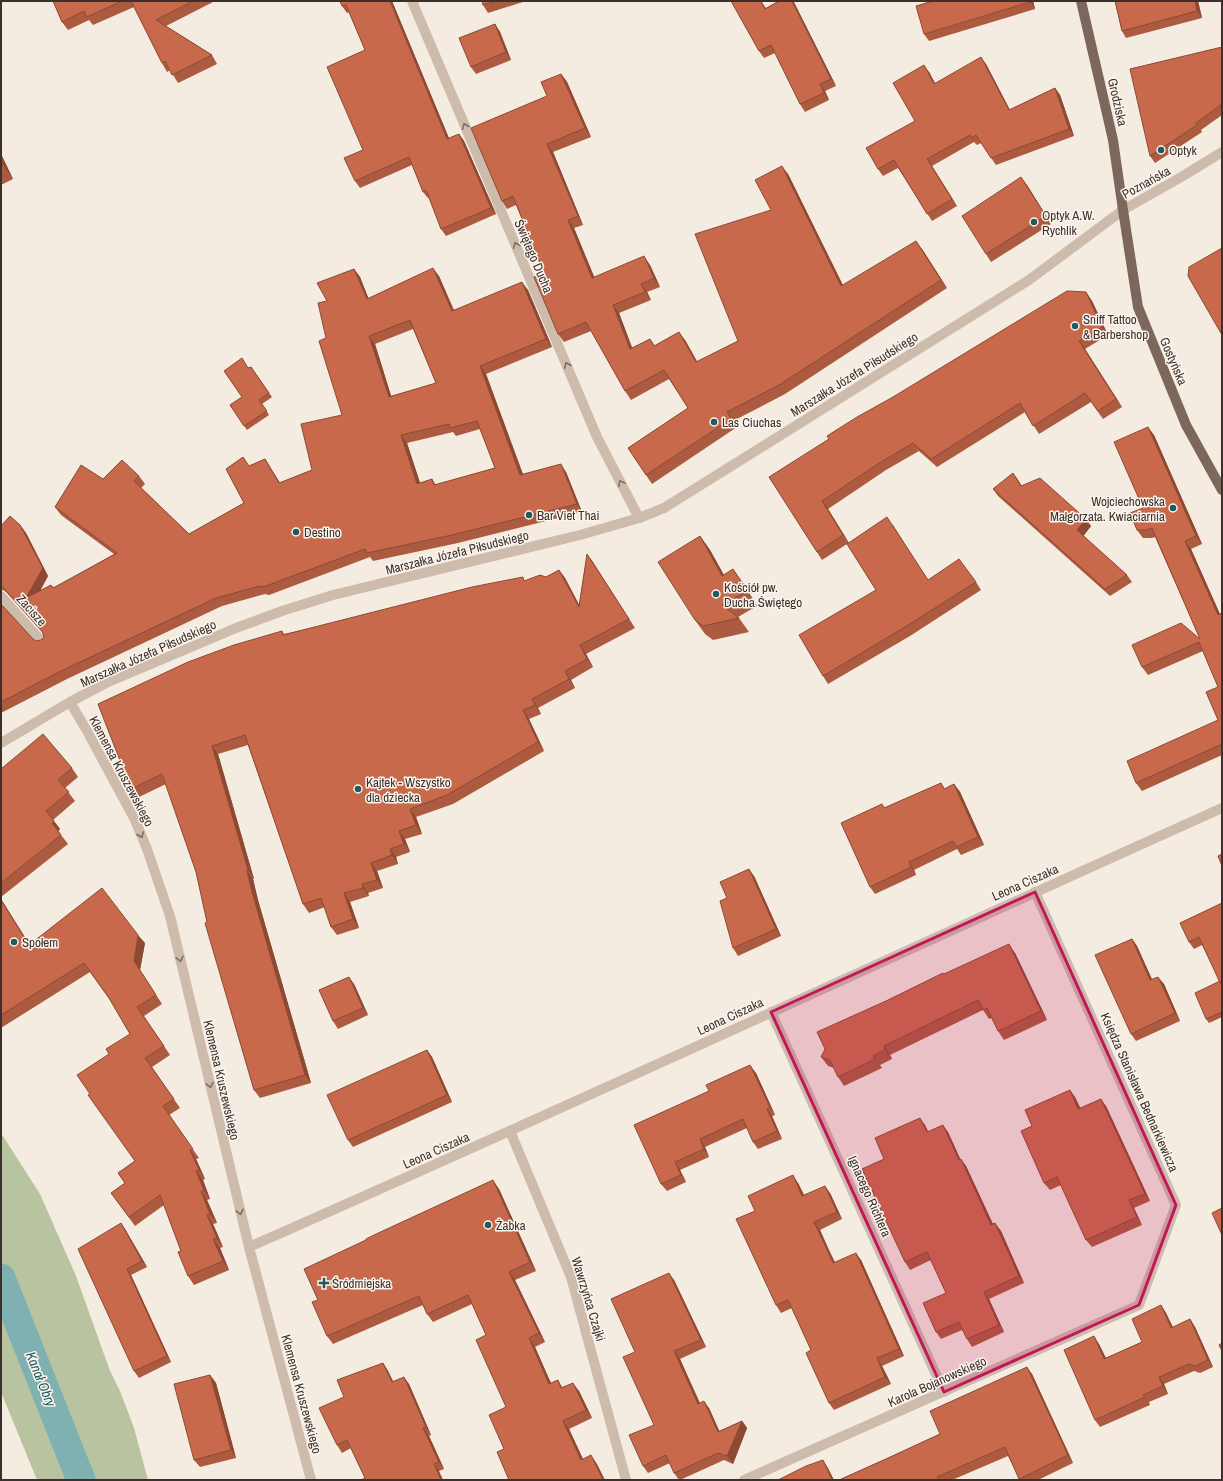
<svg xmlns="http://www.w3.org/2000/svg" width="1223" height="1481" font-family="'Archivo Narrow',sans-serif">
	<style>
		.green { fill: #b8c4a0 }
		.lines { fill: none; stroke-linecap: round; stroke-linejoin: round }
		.canal { stroke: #7fb0b2; stroke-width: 29 }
		.minor { stroke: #cdbbac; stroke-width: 10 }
		.major { stroke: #7d675c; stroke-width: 10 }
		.wall { fill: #ac5a40; fill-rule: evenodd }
		.shaded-wall { fill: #8c4a34 }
		.building { fill: #c8694b; stroke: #8c4a34; fill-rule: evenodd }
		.oneway { stroke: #7d6f65 }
		.marked { fill: #c2185b; fill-opacity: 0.2; stroke: #c2185b; stroke-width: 3; stroke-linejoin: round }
		.poi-dot { fill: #1f5a5e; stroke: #fbf5ee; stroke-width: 1.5 }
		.labels { text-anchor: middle; stroke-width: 3; stroke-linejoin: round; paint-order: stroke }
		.street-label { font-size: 13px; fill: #3b302b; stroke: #fbf5ee }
		.poi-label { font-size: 13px; fill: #3b302b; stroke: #fbf5ee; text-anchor: start }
		.water-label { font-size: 14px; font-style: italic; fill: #1f5a5e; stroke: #fbf5ee }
	</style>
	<rect width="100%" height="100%" fill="#f4ebe1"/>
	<path class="green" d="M 1,1133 L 40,1194 L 76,1276 L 110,1371 L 120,1391 L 134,1428 L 148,1480 L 37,1480 L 1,1392 Z"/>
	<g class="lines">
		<path class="canal" d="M 1,1278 L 81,1480"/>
		<g class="minor">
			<path d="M 412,1 L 597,437 L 639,518"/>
			<path d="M 1,596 L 43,643"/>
			<path d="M 70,702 L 87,731 L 135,820 L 147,849 L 170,916 L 249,1247 L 311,1480"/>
			<path d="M 1,743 L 70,702 L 106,683 L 236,628 L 282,611 L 333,595 L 580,535 L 639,518 L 664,508 L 1029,280 L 1123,210 L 1183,176 L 1222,152"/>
			<path d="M 771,1012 L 944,1392"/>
			<path d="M 510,1131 L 571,1277 L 626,1480"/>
			<path d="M 249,1247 C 575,1104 897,954 1222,808"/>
			<path d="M 744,1480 L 1139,1305 L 1176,1205 L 1035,892"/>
		</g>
		<path class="major" d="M 1081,1 L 1113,140 L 1123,210 L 1138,307 L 1186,425 L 1222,490"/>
	</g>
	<g class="wall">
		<path d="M 53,1 L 215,1 L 166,26 L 212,55 L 217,64 L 178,83 L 170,70 L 167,72 L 162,63 L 134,7 L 93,25 L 89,20 L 68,30 L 62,22 Z"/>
		<path d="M 340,1 L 392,1 L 449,138 L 459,134 L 464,141 L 496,214 L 446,236 L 441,229 L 429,198 L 428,198 L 423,192 L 412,165 L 360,188 L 355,181 L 363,150 L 365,50 L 349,12 L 347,13 L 342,6 Z"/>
		<path d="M 482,1 L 526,1 L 488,13 L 483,5 Z"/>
		<path d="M 731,1 L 761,1 L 766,8 L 779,1 L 793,1 L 836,86 L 825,91 L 829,100 L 805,112 L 800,104 L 775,53 L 764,58 L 759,51 Z"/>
		<path d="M 1033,1 L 1035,9 L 929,41 L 924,34 Z"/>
		<path d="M 1115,1 L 1198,1 L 1202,18 L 1126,38 L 1122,31 Z"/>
		<path d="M 495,24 L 500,32 L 511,60 L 476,74 L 471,67 Z"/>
		<path d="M 1222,47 L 1222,115 L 1201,130 L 1202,132 L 1155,163 L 1150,156 Z"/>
		<path d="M 986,64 L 1010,110 L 1055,88 L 1060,95 L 1074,136 L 996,165 L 981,143 L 977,145 L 974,142 L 932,166 L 957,206 L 932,221 L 898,168 L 883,176 L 878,169 L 915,121 L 929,72 L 935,83 Z"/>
		<path d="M 561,74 L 567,82 L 591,137 L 553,152 L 583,225 L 574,228 L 594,277 L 650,265 L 660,287 L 647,292 L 651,300 L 619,313 L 632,348 L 650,339 L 655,346 L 685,340 L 697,362 L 738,341 L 771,210 L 788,174 L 843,285 L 922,249 L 947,288 L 785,394 L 733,421 L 737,427 L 652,484 L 628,448 L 688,408 L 669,379 L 631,400 L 625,391 L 591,331 L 564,342 L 558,334 L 544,273 L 516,205 L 507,209 L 502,201 L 547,96 Z"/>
		<path d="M 1,154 L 13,179 L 1,185 Z"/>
		<path d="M 1027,185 L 1051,224 L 991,262 L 986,254 Z"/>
		<path d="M 354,269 L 360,277 L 368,298 L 439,276 L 454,310 L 528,290 L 552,347 L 486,374 L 523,474 L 566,472 L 582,512 L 458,543 L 373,561 L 370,557 L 269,595 L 265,594 L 222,606 L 67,679 L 1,713 L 1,604 L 33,639 L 36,641 L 41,640 L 44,637 L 43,633 L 6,592 L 3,590 L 1,590 L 1,526 L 20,525 L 26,533 L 48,576 L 40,591 L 51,585 L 54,588 L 114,554 L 61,515 L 55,507 L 103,479 L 139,476 L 145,484 L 141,488 L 189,534 L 244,503 L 249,466 L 265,459 L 280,483 L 312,470 L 342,415 L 326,338 L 327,301 ZM 413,329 L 436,383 L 391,396 L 375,344 ZM 480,429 L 495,468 L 436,485 L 432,479 L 420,483 L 407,443 L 453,432 L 456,436 Z"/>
		<path d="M 1086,292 L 1092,301 L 1108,335 L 1085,349 L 1122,407 L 1103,419 L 1091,402 L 1039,434 L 1025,412 L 937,467 L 919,451 L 886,470 L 828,509 L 849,543 L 893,525 L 928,580 L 976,582 L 981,590 L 910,636 L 828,684 L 823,676 L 876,590 L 847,544 L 822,560 L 769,477 Z"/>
		<path d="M 251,367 L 272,397 L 262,404 L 269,415 L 247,430 L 230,405 L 242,397 L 249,368 Z"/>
		<path d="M 1154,435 L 1202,544 L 1191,549 L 1220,614 L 1222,613 L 1222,755 L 1142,791 L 1136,783 L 1218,720 L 1218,687 L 1203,651 L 1148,675 L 1142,667 L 1200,639 L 1155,537 L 1152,538 L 1143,538 L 1137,530 L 1143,508 Z"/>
		<path d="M 1013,473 L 1022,486 L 1091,526 L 1083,536 L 1127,575 L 1132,582 L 1110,596 L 998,496 L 993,489 Z"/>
		<path d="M 700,536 L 710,550 L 724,575 L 743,583 L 757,606 L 738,617 L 739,618 L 749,632 L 713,640 L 705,634 L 695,620 Z"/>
		<path d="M 587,554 L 635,628 L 586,654 L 593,667 L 571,680 L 575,688 L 538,708 L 541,714 L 529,719 L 544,751 L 453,804 L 416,817 L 422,834 L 405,839 L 410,852 L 396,857 L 398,864 L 377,871 L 383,888 L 368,893 L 369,896 L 350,902 L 359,928 L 337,935 L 331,927 L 325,907 L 309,913 L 303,904 L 248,745 L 218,754 L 254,879 L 253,879 L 258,900 L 311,1083 L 260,1098 L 254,1090 L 207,922 L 196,872 L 166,784 L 137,798 L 131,789 L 282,631 L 284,634 L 525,581 L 546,577 L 559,570 L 565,578 L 579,605 Z"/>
		<path d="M 72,768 L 78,777 L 65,788 L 75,801 L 53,820 L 60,829 L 58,831 L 68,844 L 1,897 L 1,769 Z"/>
		<path d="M 941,783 L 945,789 L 954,784 L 960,792 L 984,845 L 961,855 L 957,849 L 914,870 L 916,875 L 875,894 L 870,887 L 882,804 L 885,808 Z"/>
		<path d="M 754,876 L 781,936 L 738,956 L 733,948 L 727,898 Z"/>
		<path d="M 1,899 L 30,945 L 145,943 L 140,970 L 162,1004 L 144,1016 L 170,1055 L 152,1067 L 180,1108 L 169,1115 L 199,1158 L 196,1159 L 205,1179 L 203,1180 L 210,1199 L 207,1200 L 217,1223 L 213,1224 L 223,1247 L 220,1248 L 229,1270 L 194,1285 L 188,1276 L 181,1251 L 164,1205 L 135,1226 L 111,1193 L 125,1183 L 118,1173 L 135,1161 L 90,1094 L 109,1054 L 130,1034 L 110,1000 L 90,972 L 1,1028 Z"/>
		<path d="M 1222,903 L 1222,1017 L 1209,1023 L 1206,1019 L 1220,981 L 1202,945 L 1194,949 L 1189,942 Z"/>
		<path d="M 1132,939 L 1137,946 L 1152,980 L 1164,984 L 1180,1021 L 1136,1041 L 1131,1034 Z"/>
		<path d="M 1015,953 L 1047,1020 L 1004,1040 L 998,1031 L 992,1018 L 989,1019 L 983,1010 L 890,1055 L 892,1059 L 880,1065 L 882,1068 L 844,1086 L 838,1077 L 834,1068 L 828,1066 L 821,1057 L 886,1001 L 944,974 Z"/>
		<path d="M 354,984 L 368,1015 L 338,1029 L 333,1021 Z"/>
		<path d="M 427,1050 L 432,1057 L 452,1102 L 353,1147 L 348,1140 Z"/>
		<path d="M 756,1073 L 775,1115 L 772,1116 L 782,1139 L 758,1149 L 753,1142 L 747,1128 L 705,1147 L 709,1157 L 680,1170 L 686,1182 L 667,1191 L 661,1184 L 709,1091 Z"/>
		<path d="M 1075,1097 L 1080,1108 L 1106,1106 L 1150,1201 L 1134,1208 L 1142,1225 L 1092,1247 L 1086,1240 L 1061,1185 L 1050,1190 L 1044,1183 L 1032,1126 Z"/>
		<path d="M 925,1125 L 928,1132 L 948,1132 L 960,1159 L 966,1166 L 993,1224 L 1001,1231 L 1024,1283 L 989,1299 L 1004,1332 L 972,1347 L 967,1339 L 962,1330 L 941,1339 L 936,1332 L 946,1293 L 931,1260 L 910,1270 L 905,1262 L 884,1159 Z"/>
		<path d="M 798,1183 L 804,1195 L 830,1193 L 842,1219 L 820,1230 L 829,1250 L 835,1262 L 861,1260 L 904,1356 L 882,1366 L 891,1384 L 834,1410 L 829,1403 L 811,1350 L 792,1308 L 781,1313 L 776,1305 L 755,1211 Z"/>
		<path d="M 499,1189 L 536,1271 L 515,1280 L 545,1342 L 535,1347 L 551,1383 L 558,1380 L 562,1387 L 579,1391 L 592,1418 L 569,1429 L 583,1459 L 597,1464 L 504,1449 L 506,1407 L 486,1335 L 472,1304 L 433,1322 L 427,1314 L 423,1305 L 333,1344 L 327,1336 L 318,1300 Z"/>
		<path d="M 121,1223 L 125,1229 L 147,1267 L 131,1275 L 171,1362 L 139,1378 L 134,1371 Z"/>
		<path d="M 674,1280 L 706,1347 L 680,1359 L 700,1403 L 709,1408 L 719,1431 L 742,1421 L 747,1428 L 733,1464 L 724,1460 L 680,1480 L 679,1480 L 674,1473 L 670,1463 L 648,1473 L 643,1466 L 654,1425 Z"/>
		<path d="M 1161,1305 L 1166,1313 L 1173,1327 L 1190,1319 L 1195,1327 L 1213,1367 L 1200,1373 L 1194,1371 L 1164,1384 L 1168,1394 L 1149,1402 L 1150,1405 L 1100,1427 L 1095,1420 L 1099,1344 L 1106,1358 L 1142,1342 Z"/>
		<path d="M 383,1363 L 388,1371 L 393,1381 L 409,1384 L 431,1435 L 429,1436 L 444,1469 L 439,1471 L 365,1478 L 351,1448 L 342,1453 L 337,1445 L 344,1397 Z"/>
		<path d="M 1032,1374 L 1073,1463 L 1038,1480 L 1020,1480 L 1008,1456 L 952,1480 L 839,1480 L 888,1458 L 940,1434 Z"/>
		<path d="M 210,1375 L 216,1383 L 236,1458 L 200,1467 L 194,1460 Z"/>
	</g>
	<g class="shaded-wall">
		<path d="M 390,1 L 392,1 L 452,146 L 447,139 Z"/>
		<path d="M 792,1 L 793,1 L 794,2 L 836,86 L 831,79 Z"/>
		<path d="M 1029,1 L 1033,1 L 1035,9 L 1030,2 Z"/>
		<path d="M 1195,1 L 1198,1 L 1202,18 L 1197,11 Z"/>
		<path d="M 495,24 L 500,32 L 511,60 L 506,52 Z"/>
		<path d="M 981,57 L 986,64 L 1014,118 L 1009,110 Z"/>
		<path d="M 924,65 L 929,72 L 939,91 L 934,84 Z"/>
		<path d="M 561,74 L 567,82 L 591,137 L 585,128 Z"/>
		<path d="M 820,84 L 825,91 L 829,100 L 824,93 Z"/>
		<path d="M 1055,88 L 1060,95 L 1074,136 L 1069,129 Z"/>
		<path d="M 459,134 L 464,141 L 496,214 L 491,208 Z"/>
		<path d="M 547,144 L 553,152 L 583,225 L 578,216 Z"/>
		<path d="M 1,154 L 13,179 L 3,165 L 1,160 Z"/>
		<path d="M 927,159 L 932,166 L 957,206 L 952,199 Z"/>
		<path d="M 782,166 L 788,174 L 847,294 L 841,286 Z"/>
		<path d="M 1021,177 L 1027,185 L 1051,224 L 1046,216 Z"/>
		<path d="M 568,220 L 574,228 L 598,286 L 592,278 Z"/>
		<path d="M 916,241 L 922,249 L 947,288 L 941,280 Z"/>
		<path d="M 644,256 L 650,265 L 660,287 L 654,278 Z"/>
		<path d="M 433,268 L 439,276 L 457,319 L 452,311 Z"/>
		<path d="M 354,269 L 360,277 L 372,307 L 367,299 Z"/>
		<path d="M 522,282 L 528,290 L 552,347 L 546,339 Z"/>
		<path d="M 641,284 L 647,292 L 651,300 L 645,292 Z"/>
		<path d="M 1086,292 L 1092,301 L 1108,335 L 1102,327 Z"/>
		<path d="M 613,305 L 619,313 L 636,358 L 630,349 Z"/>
		<path d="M 679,332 L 685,340 L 702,370 L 696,362 Z"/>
		<path d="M 369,336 L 375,344 L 394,405 L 389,397 Z"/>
		<path d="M 1079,341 L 1085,349 L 1122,407 L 1116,399 Z"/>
		<path d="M 480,366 L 486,374 L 526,483 L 520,475 Z"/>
		<path d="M 1148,427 L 1154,435 L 1202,544 L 1196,536 Z"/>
		<path d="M 401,435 L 407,443 L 423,492 L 417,484 Z"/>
		<path d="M 265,459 L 285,491 L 279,483 Z"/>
		<path d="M 561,464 L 566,472 L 582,512 L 577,504 Z"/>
		<path d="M 1013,473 L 1018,480 L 1026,494 L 1021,486 Z"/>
		<path d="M 822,501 L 828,509 L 849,543 L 843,535 Z"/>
		<path d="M 1086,519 L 1091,526 L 1082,538 L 1077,530 Z"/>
		<path d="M 20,525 L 26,533 L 48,576 L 32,606 L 26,598 Z"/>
		<path d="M 700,536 L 710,550 L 732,590 L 722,576 Z"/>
		<path d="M 1185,541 L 1191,549 L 1222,619 L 1218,615 Z"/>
		<path d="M 587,554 L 593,562 L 635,628 L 629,619 Z"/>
		<path d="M 733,569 L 743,583 L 757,606 L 747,591 Z"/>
		<path d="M 559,570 L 565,578 L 585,616 L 579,607 Z"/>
		<path d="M 580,645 L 586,654 L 593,667 L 587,659 Z"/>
		<path d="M 565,671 L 571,680 L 575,688 L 569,679 Z"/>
		<path d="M 532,699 L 538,708 L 541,714 L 535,705 Z"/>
		<path d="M 523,710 L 529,719 L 544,751 L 538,742 Z"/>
		<path d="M 212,746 L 218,754 L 254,879 L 248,870 Z"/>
		<path d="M 954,784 L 960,792 L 984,845 L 978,837 Z"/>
		<path d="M 410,809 L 416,817 L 422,834 L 416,825 Z"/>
		<path d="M 54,821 L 60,829 L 58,831 L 52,823 Z"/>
		<path d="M 399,831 L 405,839 L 410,852 L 404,844 Z"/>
		<path d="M 390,849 L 396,857 L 398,864 L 392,855 Z"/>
		<path d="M 909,862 L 914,870 L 916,875 L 911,867 Z"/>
		<path d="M 371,863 L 377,871 L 383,888 L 377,880 Z"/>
		<path d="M 749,869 L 754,876 L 781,936 L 776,929 Z"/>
		<path d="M 247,871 L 253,879 L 258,900 L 311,1083 L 305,1075 L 252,892 Z"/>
		<path d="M 362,884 L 368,893 L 369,896 L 363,888 Z"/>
		<path d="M 344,893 L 350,902 L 359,928 L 353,919 Z"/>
		<path d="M 1,899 L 35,954 L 1,900 Z"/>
		<path d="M 138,935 L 145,943 L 140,970 L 162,1004 L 134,961 Z"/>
		<path d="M 1132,939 L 1137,946 L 1156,988 L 1150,980 Z"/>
		<path d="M 1009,944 L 1015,953 L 1047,1020 L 1041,1011 Z"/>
		<path d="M 349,977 L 354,984 L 368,1015 L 363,1008 Z"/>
		<path d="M 1158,977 L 1164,984 L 1180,1021 L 1175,1013 Z"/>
		<path d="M 884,1046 L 890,1055 L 892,1059 L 885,1050 Z"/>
		<path d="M 427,1050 L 432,1057 L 452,1102 L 447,1095 Z"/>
		<path d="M 750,1065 L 756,1073 L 775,1115 L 770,1107 Z"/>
		<path d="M 1070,1090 L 1075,1097 L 1084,1116 L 1078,1109 Z"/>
		<path d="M 1101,1099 L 1106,1106 L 1150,1201 L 1145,1194 Z"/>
		<path d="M 767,1109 L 772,1116 L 782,1139 L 777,1131 Z"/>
		<path d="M 920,1118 L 925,1125 L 932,1140 L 927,1132 Z"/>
		<path d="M 943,1125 L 948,1132 L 964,1167 L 959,1160 Z"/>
		<path d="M 700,1139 L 705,1147 L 709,1157 L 704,1149 Z"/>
		<path d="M 190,1150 L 196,1159 L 205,1179 L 199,1170 Z"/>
		<path d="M 961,1159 L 966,1166 L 997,1233 L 991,1225 Z"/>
		<path d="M 675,1162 L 680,1170 L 686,1182 L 681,1175 Z"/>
		<path d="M 196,1171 L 203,1180 L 210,1199 L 204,1190 Z"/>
		<path d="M 793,1175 L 798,1183 L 808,1203 L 802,1196 Z"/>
		<path d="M 493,1180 L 499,1189 L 536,1271 L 530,1262 Z"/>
		<path d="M 825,1186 L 830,1193 L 842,1219 L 837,1212 Z"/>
		<path d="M 201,1191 L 207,1200 L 217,1223 L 210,1214 Z"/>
		<path d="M 1129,1200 L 1134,1208 L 1142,1225 L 1137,1217 Z"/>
		<path d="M 207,1215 L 213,1224 L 223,1247 L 217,1238 Z"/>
		<path d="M 814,1222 L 820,1230 L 838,1271 L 833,1263 Z"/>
		<path d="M 121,1223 L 125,1229 L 147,1267 L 142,1261 Z"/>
		<path d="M 995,1223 L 1001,1231 L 1024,1283 L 1019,1276 Z"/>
		<path d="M 213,1239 L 220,1248 L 229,1270 L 223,1261 Z"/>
		<path d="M 856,1253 L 861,1260 L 904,1356 L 899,1349 Z"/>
		<path d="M 127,1269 L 131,1275 L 171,1362 L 167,1356 Z"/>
		<path d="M 509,1272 L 515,1280 L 545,1342 L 539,1333 Z"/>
		<path d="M 669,1273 L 674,1280 L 706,1347 L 701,1340 Z"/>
		<path d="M 984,1292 L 989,1299 L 1004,1332 L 999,1325 Z"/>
		<path d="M 1161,1305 L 1166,1313 L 1176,1335 L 1171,1328 Z"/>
		<path d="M 1190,1319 L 1195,1327 L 1213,1367 L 1208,1360 Z"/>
		<path d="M 1094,1336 L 1099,1344 L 1110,1367 L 1104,1359 Z"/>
		<path d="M 529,1338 L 535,1347 L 555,1393 L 549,1384 Z"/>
		<path d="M 674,1351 L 680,1359 L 703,1411 L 698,1404 Z"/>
		<path d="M 877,1358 L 882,1366 L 891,1384 L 885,1377 Z"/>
		<path d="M 383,1363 L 388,1371 L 397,1390 L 392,1382 Z"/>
		<path d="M 1027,1367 L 1032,1374 L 1073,1463 L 1068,1455 Z"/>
		<path d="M 210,1375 L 216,1383 L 236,1458 L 231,1450 Z"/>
		<path d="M 404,1377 L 409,1384 L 431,1435 L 426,1427 Z"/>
		<path d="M 1159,1377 L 1164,1384 L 1168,1394 L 1163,1386 Z"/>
		<path d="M 573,1383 L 579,1391 L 592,1418 L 586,1410 Z"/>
		<path d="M 704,1401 L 709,1408 L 723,1439 L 718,1432 Z"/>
		<path d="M 563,1421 L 569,1429 L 587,1468 L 581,1460 Z"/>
		<path d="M 742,1421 L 747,1428 L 733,1464 L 727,1456 Z"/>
		<path d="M 423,1428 L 429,1436 L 444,1469 L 439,1462 Z"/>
		<path d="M 591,1455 L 597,1464 L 605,1480 L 603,1480 Z"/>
		<path d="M 823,1460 L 828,1468 L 834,1480 L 832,1480 Z"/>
		<path d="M 434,1464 L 439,1471 L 443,1480 L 441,1480 Z"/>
	</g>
	<g class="building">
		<path d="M 53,1 L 122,1 L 87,17 L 84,11 L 62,22 Z"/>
		<path d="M 131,1 L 193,1 L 156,20 L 212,55 L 172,75 L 165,61 L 162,63 Z"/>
		<path d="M 340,1 L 390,1 L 447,139 L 459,134 L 491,208 L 441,229 L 426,190 L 423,192 L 409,157 L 355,181 L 344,158 L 363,150 L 327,67 L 365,50 L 346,5 L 342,6 Z"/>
		<path d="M 482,1 L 497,1 L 483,5 Z"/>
		<path d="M 731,1 L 761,1 L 765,9 L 779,1 L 792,1 L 831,79 L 820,84 L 824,93 L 800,104 L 771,45 L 759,51 Z"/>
		<path d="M 933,1 L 1029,1 L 1030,2 L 924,34 L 916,6 Z"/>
		<path d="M 1115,1 L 1195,1 L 1197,11 L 1122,31 Z"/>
		<path d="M 495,24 L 506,52 L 471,67 L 459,38 Z"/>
		<path d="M 1222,47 L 1222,104 L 1196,123 L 1197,125 L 1150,156 L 1130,69 Z"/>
		<path d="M 981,57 L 1009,110 L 1055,88 L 1069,129 L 991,158 L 976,135 L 972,138 L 970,135 L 927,159 L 952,199 L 927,214 L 894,160 L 878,169 L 866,148 L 915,121 L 893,83 L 924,65 L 934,84 Z"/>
		<path d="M 561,74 L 585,128 L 547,144 L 578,216 L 568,220 L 592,278 L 644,256 L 654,278 L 641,284 L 645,292 L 613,305 L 630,349 L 650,339 L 654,346 L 679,332 L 696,362 L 738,341 L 695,234 L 771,210 L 755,180 L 782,166 L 841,286 L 916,241 L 941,280 L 779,385 L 727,412 L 731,419 L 646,475 L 628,448 L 688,408 L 664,370 L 625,391 L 586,322 L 558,334 L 534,277 L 544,273 L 513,196 L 502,201 L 471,128 L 547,96 L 541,82 Z"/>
		<path d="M 1,160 L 3,165 L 1,166 Z"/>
		<path d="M 1021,177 L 1046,216 L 986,254 L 962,216 Z"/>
		<path d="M 1222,248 L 1222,335 L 1188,276 L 1189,267 Z"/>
		<path d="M 433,268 L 452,311 L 522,282 L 546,339 L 480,366 L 520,475 L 561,464 L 577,504 L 452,535 L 367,553 L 365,549 L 263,587 L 260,586 L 216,598 L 61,671 L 1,702 L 1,604 L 33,639 L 36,641 L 41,640 L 44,637 L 42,631 L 1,585 L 1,526 L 10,516 L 20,525 L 43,568 L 26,598 L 51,585 L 53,588 L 117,553 L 55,507 L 81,465 L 103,479 L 122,460 L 139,476 L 134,481 L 189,534 L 244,503 L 226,469 L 243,457 L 249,466 L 265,459 L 279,483 L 312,470 L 301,424 L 342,415 L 319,341 L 326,338 L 318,303 L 327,301 L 317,283 L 354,269 L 367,299 ZM 410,320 L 436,383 L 389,397 L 369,336 ZM 477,421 L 495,468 L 434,485 L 432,479 L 417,484 L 401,435 L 449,424 L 450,428 Z"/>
		<path d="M 1067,291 L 1086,292 L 1102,327 L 1079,341 L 1116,399 L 1098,411 L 1085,393 L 1033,426 L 1020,403 L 931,459 L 913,443 L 881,462 L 822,501 L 843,535 L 817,552 L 769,477 L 829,439 L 827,436 L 857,417 L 893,397 Z"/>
		<path d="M 242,358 L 248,368 L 251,367 L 269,393 L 259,400 L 267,411 L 244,426 L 230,405 L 242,397 L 224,371 Z"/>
		<path d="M 1148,427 L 1196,536 L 1185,541 L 1218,615 L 1222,613 L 1222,744 L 1136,783 L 1127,761 L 1218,720 L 1206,692 L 1218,687 L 1199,642 L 1142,667 L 1132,645 L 1181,623 L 1200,639 L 1152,528 L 1146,530 L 1137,530 L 1130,513 L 1143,508 L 1114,442 Z"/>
		<path d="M 1013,473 L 1021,486 L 1040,478 L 1086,519 L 1077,530 L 1127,575 L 1105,589 L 993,489 Z"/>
		<path d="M 887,517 L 928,580 L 959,559 L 976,582 L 905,627 L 823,676 L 799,635 L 876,590 L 847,544 Z"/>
		<path d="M 700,536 L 722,576 L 733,569 L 747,591 L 722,605 L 739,618 L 703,626 L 695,620 L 658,562 Z"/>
		<path d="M 587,554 L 629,619 L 580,645 L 587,659 L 565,671 L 569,679 L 532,699 L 535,705 L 523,710 L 538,742 L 447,795 L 410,809 L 416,825 L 399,831 L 404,844 L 390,849 L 392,855 L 371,863 L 377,880 L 362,884 L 363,888 L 344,893 L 353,919 L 331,927 L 321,898 L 303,904 L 245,735 L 212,746 L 248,870 L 247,871 L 252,892 L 305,1075 L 254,1090 L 205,923 L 207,922 L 196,872 L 162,774 L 131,789 L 98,704 L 188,662 L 234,645 L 282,631 L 283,635 L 472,587 L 523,577 L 524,581 L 540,575 L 546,577 L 559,570 L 579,607 Z"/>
		<path d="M 43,734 L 72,768 L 58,780 L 69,792 L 46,811 L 54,821 L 52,823 L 61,835 L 1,883 L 1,769 Z"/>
		<path d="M 941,783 L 944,789 L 954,784 L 978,837 L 956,847 L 953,841 L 909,862 L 911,867 L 870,887 L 841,823 L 882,804 L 884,808 Z"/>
		<path d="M 1222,854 L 1222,866 L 1218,856 Z"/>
		<path d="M 749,869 L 776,929 L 733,948 L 720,901 L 727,898 L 720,882 Z"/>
		<path d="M 102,888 L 138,935 L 134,961 L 156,995 L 137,1007 L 164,1046 L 145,1058 L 174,1099 L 163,1106 L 193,1149 L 190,1150 L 199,1170 L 196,1171 L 204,1190 L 201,1191 L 210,1214 L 207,1215 L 217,1238 L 213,1239 L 223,1261 L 188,1276 L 178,1252 L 181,1251 L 160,1195 L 129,1217 L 111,1193 L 125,1183 L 118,1173 L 135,1161 L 88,1095 L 90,1094 L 77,1075 L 109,1054 L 106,1049 L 130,1034 L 109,998 L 84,963 L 1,1015 L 1,900 L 29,945 Z"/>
		<path d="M 1222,903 L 1222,987 L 1199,937 L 1189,942 L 1180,923 Z"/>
		<path d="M 1132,939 L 1150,980 L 1158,977 L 1175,1013 L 1131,1034 L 1095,955 Z"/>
		<path d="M 1009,944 L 1041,1011 L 998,1031 L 987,1008 L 983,1010 L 978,1000 L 884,1046 L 885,1050 L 873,1056 L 875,1059 L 838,1077 L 830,1060 L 821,1057 L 825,1049 L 817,1032 L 886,1001 L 943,973 L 944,974 Z"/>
		<path d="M 349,977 L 363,1008 L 333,1021 L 319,990 Z"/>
		<path d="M 1220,981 L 1222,987 L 1222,1012 L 1206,1019 L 1195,993 Z"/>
		<path d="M 427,1050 L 447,1095 L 348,1140 L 327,1095 Z"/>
		<path d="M 750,1065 L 770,1107 L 767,1109 L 777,1131 L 753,1142 L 743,1119 L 700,1139 L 704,1149 L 675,1162 L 681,1175 L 661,1184 L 634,1125 L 709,1091 L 706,1085 Z"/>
		<path d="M 1070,1090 L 1078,1109 L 1101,1099 L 1145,1194 L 1129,1200 L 1137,1217 L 1086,1240 L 1057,1177 L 1044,1183 L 1021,1131 L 1032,1126 L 1025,1110 Z"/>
		<path d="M 920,1118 L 927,1132 L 943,1125 L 959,1160 L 961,1159 L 991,1225 L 995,1223 L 1019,1276 L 984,1292 L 999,1325 L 967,1339 L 959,1322 L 936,1332 L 923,1303 L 946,1293 L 927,1252 L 905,1262 L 862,1169 L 884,1159 L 875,1138 Z"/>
		<path d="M 793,1175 L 802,1196 L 825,1186 L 837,1212 L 814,1222 L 824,1243 L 833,1263 L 856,1253 L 899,1349 L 877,1358 L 885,1377 L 829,1403 L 806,1353 L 811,1350 L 788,1300 L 776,1305 L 736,1219 L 755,1211 L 748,1196 Z"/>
		<path d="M 493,1180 L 530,1262 L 509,1272 L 539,1333 L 529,1338 L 549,1384 L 558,1380 L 561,1388 L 573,1383 L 586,1410 L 563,1421 L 581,1460 L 591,1455 L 603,1480 L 509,1480 L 497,1452 L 504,1449 L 489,1415 L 506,1407 L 476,1340 L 486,1335 L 468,1295 L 427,1314 L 419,1296 L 327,1336 L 312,1302 L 318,1300 L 304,1269 L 366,1240 L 366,1239 L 374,1235 Z"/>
		<path d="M 1222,1208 L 1222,1235 L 1212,1213 Z"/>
		<path d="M 121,1223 L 142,1261 L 127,1269 L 167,1356 L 134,1371 L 78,1249 Z"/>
		<path d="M 669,1273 L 701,1340 L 674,1351 L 698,1404 L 704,1401 L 718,1432 L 742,1421 L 727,1456 L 718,1453 L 674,1473 L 666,1455 L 643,1466 L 629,1435 L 654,1425 L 623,1357 L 635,1352 L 611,1299 Z"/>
		<path d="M 1161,1305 L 1171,1328 L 1190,1319 L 1208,1360 L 1195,1366 L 1189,1364 L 1159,1377 L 1163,1386 L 1143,1395 L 1145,1397 L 1095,1420 L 1064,1350 L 1094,1336 L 1104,1359 L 1142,1342 L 1132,1319 Z"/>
		<path d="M 1222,1343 L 1222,1351 L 1219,1345 Z"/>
		<path d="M 383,1363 L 392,1382 L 404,1377 L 426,1427 L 423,1428 L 439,1462 L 434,1464 L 441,1480 L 361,1480 L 365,1478 L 347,1440 L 337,1445 L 319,1408 L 344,1397 L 337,1380 Z"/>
		<path d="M 1027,1367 L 1068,1455 L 1019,1479 L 1005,1447 L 937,1477 L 939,1480 L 839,1480 L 888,1458 L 940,1434 L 930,1411 Z"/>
		<path d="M 210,1375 L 231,1450 L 194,1460 L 174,1384 Z"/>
		<path d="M 823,1460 L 832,1480 L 778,1480 L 806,1466 Z"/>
	</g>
	<defs><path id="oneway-chevron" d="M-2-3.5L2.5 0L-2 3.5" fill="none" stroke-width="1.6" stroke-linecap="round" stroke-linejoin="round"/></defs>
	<g class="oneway">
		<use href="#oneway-chevron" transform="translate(465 126) rotate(-113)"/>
		<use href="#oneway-chevron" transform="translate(516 245) rotate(-113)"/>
		<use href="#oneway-chevron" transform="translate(567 365) rotate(-113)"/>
		<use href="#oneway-chevron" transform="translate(621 483) rotate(-118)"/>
		<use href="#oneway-chevron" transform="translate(141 835) rotate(67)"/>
		<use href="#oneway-chevron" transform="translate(180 959) rotate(77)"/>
		<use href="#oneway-chevron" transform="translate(210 1085) rotate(77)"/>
		<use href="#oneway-chevron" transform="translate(240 1212) rotate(77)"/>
	</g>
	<path class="marked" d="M 1035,892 L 1176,1205 L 1139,1305 L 944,1392 L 771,1012 Z"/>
	<g class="poi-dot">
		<circle cx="1161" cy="150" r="4"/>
		<circle cx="1034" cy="222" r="4"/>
		<circle cx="1075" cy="326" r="4"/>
		<circle cx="714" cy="422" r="4"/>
		<circle cx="1173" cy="508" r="4"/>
		<circle cx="529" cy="515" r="4"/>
		<circle cx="296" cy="532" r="4"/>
		<circle cx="716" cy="594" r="4"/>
		<circle cx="358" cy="789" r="4"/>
		<circle cx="14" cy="942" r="4"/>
		<circle cx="488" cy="1225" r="4"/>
		<path d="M322 1277h4v4h4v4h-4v4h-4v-4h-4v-4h4z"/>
	</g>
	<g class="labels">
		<g class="street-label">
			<text transform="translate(1118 102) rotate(77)" y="5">Grodziska</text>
			<text transform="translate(1146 182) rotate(-29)" y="5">Poznańska</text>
			<text transform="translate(534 256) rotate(67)" y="5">Świętego Ducha</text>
			<text transform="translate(1174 361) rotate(67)" y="5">Gostyńska</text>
			<text transform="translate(854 374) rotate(-32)" y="5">Marszałka Józefa Piłsudskiego</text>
			<text transform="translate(457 552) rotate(-14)" y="5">Marszałka Józefa Piłsudskiego</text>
			<text transform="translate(32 610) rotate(48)" y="5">Zacisze</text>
			<text transform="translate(148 653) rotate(-24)" y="5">Marszałka Józefa Piłsudskiego</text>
			<text transform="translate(122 771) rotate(62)" y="5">Klemensa Kruszewskiego</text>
			<text transform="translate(1025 882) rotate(-24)" y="5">Leona Ciszaka</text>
			<text transform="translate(730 1016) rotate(-25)" y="5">Leona Ciszaka</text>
			<text transform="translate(222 1080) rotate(77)" y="5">Klemensa Kruszewskiego</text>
			<text transform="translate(1140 1092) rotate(66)" y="5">Księdza Stanisława Bednarkiewicza</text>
			<text transform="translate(436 1150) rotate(-24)" y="5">Leona Ciszaka</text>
			<text transform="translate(870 1196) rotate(66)" y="5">Ignacego Richtera</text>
			<text transform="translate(589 1299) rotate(73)" y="5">Wawrzyńca Czajki</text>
			<text transform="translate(937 1381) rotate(-24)" y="5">Karola Bojanowskiego</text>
			<text transform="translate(302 1394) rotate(75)" y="5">Klemensa Kruszewskiego</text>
		</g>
		<g class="poi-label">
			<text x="1169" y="155">Optyk</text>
			<text x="1042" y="220">Optyk A.W.<tspan x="1042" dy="15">Rychlik</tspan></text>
			<text x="1083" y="324">Sniff Tattoo<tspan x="1083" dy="15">&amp; Barbershop</tspan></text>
			<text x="722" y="427">Las Ciuchas</text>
			<text x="1165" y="506" text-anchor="end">Wojciechowska<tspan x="1165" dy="15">Małgorzata. Kwiaciarnia</tspan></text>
			<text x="537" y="520">Bar Viet Thai</text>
			<text x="304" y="537">Destino</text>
			<text x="724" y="592">Kościół pw.<tspan x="724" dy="15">Ducha Świętego</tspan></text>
			<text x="366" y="787">Kajtek - Wszystko<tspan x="366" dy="15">dla dziecka</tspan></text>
			<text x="22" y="947">Społem</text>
			<text x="496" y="1230">Żabka</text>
			<text x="332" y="1288">Śródmiejska</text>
		</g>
		<g class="water-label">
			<text transform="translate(41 1379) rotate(68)" y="5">Kanał Obry</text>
		</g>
	</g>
	<rect width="1223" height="1481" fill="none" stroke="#3b302b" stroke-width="4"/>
</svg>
